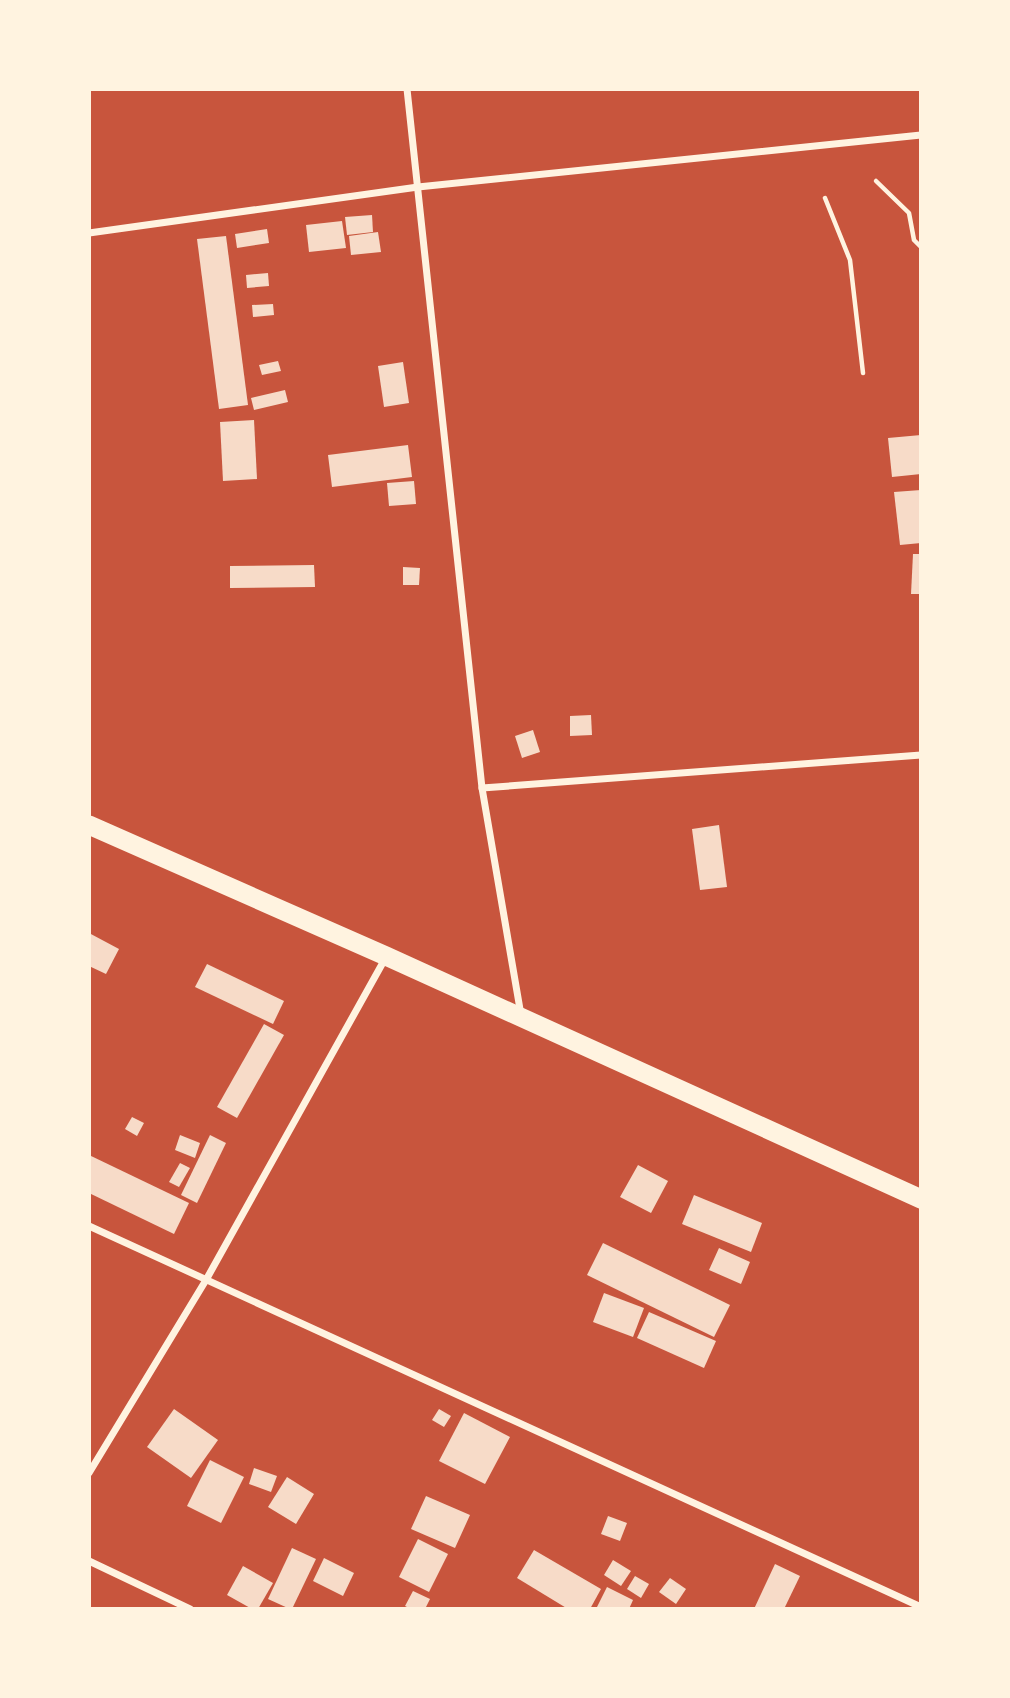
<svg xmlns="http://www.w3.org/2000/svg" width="1010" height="1698" font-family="'PT Serif',serif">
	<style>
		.building { fill: #f7dbc8 }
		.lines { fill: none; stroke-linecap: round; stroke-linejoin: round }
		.path { stroke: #fff3e0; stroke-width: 4.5 }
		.minor { stroke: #fff3e0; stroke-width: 7 }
		.trunk { stroke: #fff3e0; stroke-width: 19 }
	</style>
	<rect width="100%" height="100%" fill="#c8553d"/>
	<g class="building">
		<path d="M 372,215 L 373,232 L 347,235 L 345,217 Z"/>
		<path d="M 342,221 L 346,248 L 309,252 L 306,225 Z"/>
		<path d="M 267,229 L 269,243 L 237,248 L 235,234 Z"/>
		<path d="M 378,232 L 381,252 L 351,255 L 349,236 Z"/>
		<path d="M 226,236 L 248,405 L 219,409 L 197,239 Z"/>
		<path d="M 268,273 L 269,286 L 247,288 L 246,275 Z"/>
		<path d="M 273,304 L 274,315 L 253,317 L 252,305 Z"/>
		<path d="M 278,361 L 281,371 L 262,375 L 259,365 Z"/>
		<path d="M 403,362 L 409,403 L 384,407 L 378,366 Z"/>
		<path d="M 285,390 L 288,402 L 254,410 L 251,398 Z"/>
		<path d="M 254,420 L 257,479 L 223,481 L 220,422 Z"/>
		<path d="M 921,435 L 921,474 L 892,477 L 888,438 Z"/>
		<path d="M 408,445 L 412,477 L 332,487 L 328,455 Z"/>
		<path d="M 414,481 L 416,504 L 389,506 L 387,483 Z"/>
		<path d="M 921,490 L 921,543 L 900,545 L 894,492 Z"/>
		<path d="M 913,554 L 921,554 L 921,594 L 911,594 Z"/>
		<path d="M 314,565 L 315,587 L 230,588 L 230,566 Z"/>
		<path d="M 403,567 L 420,568 L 419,585 L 403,585 Z"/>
		<path d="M 591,715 L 592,735 L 570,736 L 570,716 Z"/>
		<path d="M 533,730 L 540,752 L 522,758 L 515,736 Z"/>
		<path d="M 719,825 L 727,887 L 700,890 L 692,829 Z"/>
		<path d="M 89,933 L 119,949 L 106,974 L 89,966 Z"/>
		<path d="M 207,964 L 284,1001 L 273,1024 L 195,987 Z"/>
		<path d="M 264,1024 L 284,1035 L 237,1118 L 217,1107 Z"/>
		<path d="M 132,1117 L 144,1123 L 137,1136 L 125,1129 Z"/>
		<path d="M 180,1135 L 200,1143 L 195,1158 L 175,1150 Z"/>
		<path d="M 210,1135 L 226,1143 L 197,1203 L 181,1195 Z"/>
		<path d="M 89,1155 L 189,1203 L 174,1234 L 89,1193 Z"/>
		<path d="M 180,1163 L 190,1168 L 179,1187 L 169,1182 Z"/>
		<path d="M 638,1165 L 668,1181 L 651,1213 L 620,1197 Z"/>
		<path d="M 694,1195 L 762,1223 L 751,1252 L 682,1224 Z"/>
		<path d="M 603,1243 L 730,1305 L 714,1337 L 587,1275 Z"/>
		<path d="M 719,1248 L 750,1262 L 741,1284 L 709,1270 Z"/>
		<path d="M 604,1293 L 644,1308 L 633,1337 L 593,1322 Z"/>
		<path d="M 649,1312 L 716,1341 L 704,1368 L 637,1338 Z"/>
		<path d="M 174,1409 L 218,1440 L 191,1478 L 147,1447 Z"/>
		<path d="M 439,1409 L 451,1416 L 444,1427 L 432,1420 Z"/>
		<path d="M 464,1413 L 510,1437 L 485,1484 L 439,1461 Z"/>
		<path d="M 210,1460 L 244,1477 L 221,1523 L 187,1506 Z"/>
		<path d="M 254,1468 L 277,1476 L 271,1492 L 249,1484 Z"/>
		<path d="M 287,1477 L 314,1494 L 296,1524 L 268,1507 Z"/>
		<path d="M 426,1496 L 470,1515 L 455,1548 L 411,1529 Z"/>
		<path d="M 608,1516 L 627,1523 L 620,1541 L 601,1534 Z"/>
		<path d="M 418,1539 L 448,1554 L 429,1592 L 399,1577 Z"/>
		<path d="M 292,1548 L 316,1559 L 292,1609 L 290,1609 L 268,1599 Z"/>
		<path d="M 534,1550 L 601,1589 L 590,1609 L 568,1609 L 517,1578 Z"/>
		<path d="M 324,1558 L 354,1573 L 343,1596 L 313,1581 Z"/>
		<path d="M 613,1560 L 631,1571 L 621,1586 L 604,1575 Z"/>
		<path d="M 775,1564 L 800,1576 L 784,1609 L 754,1609 Z"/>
		<path d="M 243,1566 L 273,1583 L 258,1609 L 252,1609 L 227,1595 Z"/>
		<path d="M 635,1576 L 649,1584 L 641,1598 L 627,1589 Z"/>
		<path d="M 670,1578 L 686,1589 L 676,1604 L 659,1592 Z"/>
		<path d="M 607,1587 L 633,1600 L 629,1609 L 596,1609 Z"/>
		<path d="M 413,1591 L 430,1599 L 425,1609 L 411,1609 L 405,1606 Z"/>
	</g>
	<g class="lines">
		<g class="path">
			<path d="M 876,181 L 909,213 L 914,240 L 921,247"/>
			<path d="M 825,198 L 850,260 L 863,373"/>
		</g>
		<g class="minor">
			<path d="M 407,89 L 482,788 L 521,1015"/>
			<path d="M 89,233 L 418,187 L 921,135"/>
			<path d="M 482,788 L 921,755"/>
			<path d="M 89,1226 L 921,1607"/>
			<path d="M 89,1473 L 206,1280 L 386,957"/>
			<path d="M 89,1561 L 190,1609"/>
		</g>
		<path class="trunk" d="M 89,825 L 386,956 L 921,1199"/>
	</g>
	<rect width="1010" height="1698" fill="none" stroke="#fff3e0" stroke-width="182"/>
</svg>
